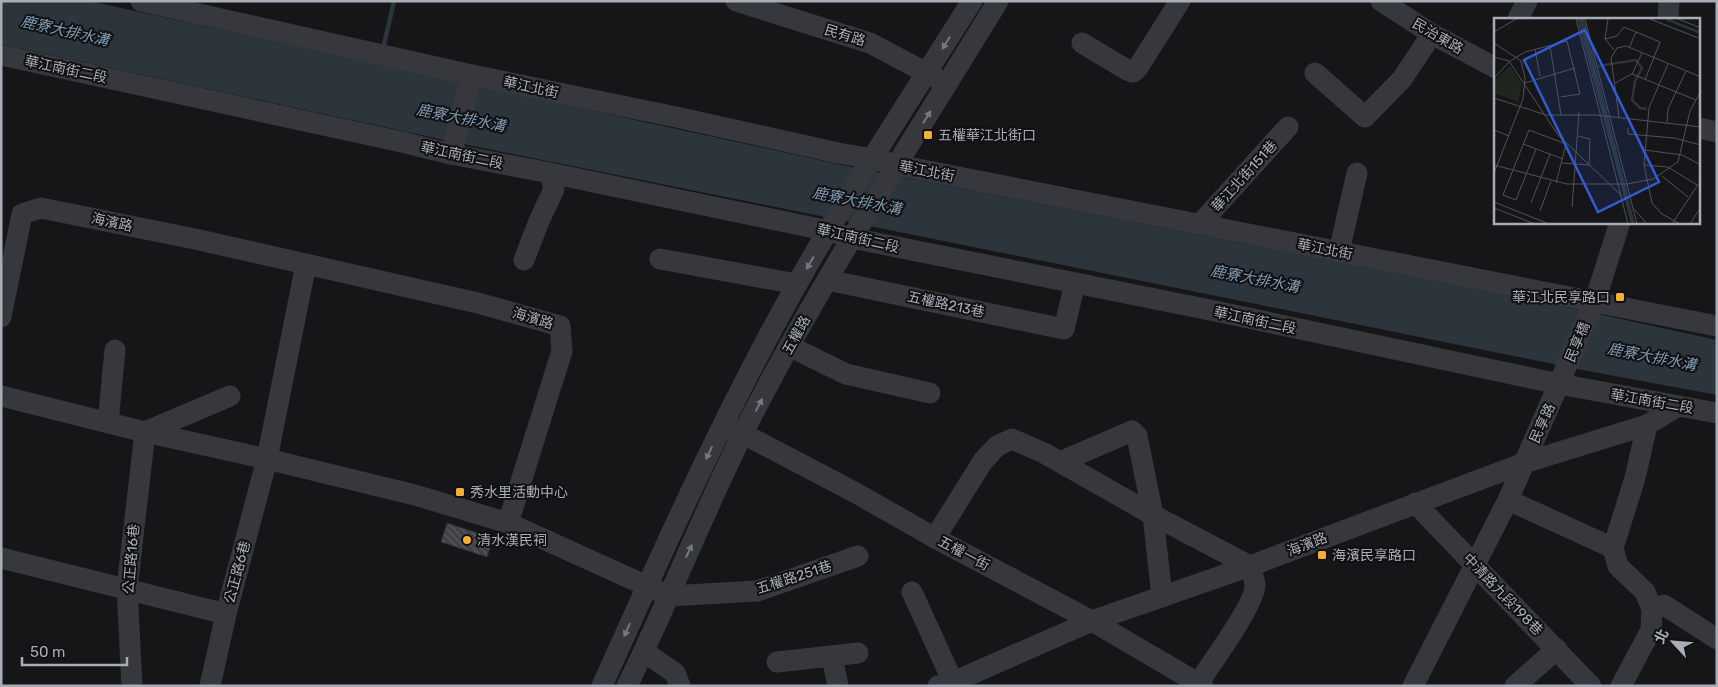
<svg xmlns="http://www.w3.org/2000/svg" width="1718" height="687" font-family="Rubik,'Noto Sans TC',sans-serif">
	<style>
		.water { fill: #2c353c }
		.lines { fill: none; stroke-linecap: round; stroke-linejoin: round }
		.stream { stroke: #2c353c; stroke-width: 4.5 }
		.building { fill: url(#building-back-hatch); stroke: #303034 }
		.minor { stroke: #37383d; stroke-width: 21 }
		.oneway { fill: #757881 }
		.poi-dot { fill: #f2b134; stroke: #111113; stroke-width: 2 }
		.labels { text-anchor: middle; stroke-width: 4; stroke-linejoin: round; paint-order: stroke }
		.street-label { font-size: 14px; fill: #a8adb8; stroke: #111113 }
		.poi-label { font-size: 14px; fill: #a8adb8; stroke: #111113; text-anchor: start }
		.water-label { font-size: 15px; font-style: italic; fill: #7f9bb3; stroke: #111113 }
		.inset-river { fill: none; stroke: #2c353c; stroke-width: 2.5 }
		.inset-road { fill: none; stroke: #505258; stroke-width: 1 }
		.view { fill: #325cd3; fill-opacity: 0.15; stroke: #325cd3; stroke-width: 2.5 }
		.inset-edge { fill: none; stroke: #a8adb8; stroke-width: 2.5 }
	</style>
	<defs>
		<pattern id="building-back-hatch" width="6" height="6" patternUnits="userSpaceOnUse" patternTransform="scale(1.25)"><rect width="6" height="6" fill="#404145"/><path d="M-1 5l2 2M0 0l6 6M5-1l2 2" fill="none" stroke="#595a5e"/></pattern>
	</defs>
	<rect width="100%" height="100%" fill="#161618"/>
	<path class="water" d="M 1,1 L 89,1 L 842,165 L 1557,305 L 1717,340 L 1717,395 L 1588,371 L 463,144 L 1,44 Z"/>
	<g class="lines">
		<path class="stream" d="M 383,49 L 394,1"/>
	</g>
	<path class="building" d="M 447,523 L 493,538 L 487,557 L 441,542 Z"/>
	<g class="lines">
		<g class="minor">
			<path d="M 141,1 L 472,75 L 676,117 L 838,153 L 873,159 L 897,165 L 1717,326"/>
			<path d="M 736,1 L 870,43 L 938,79"/>
			<path d="M 1381,1 L 1432,34 L 1496,68"/>
			<path d="M 1518,19 L 1527,1"/>
			<path d="M 1668,19 L 1669,1"/>
			<path d="M 1082,43 L 1127,70 L 1133,72 L 1137,69 L 1180,1"/>
			<path d="M 1,55 L 402,142 L 451,154 L 550,173 L 829,231 L 852,238 L 1220,312 L 1559,384 L 1717,413"/>
			<path d="M 1315,73 L 1365,117 L 1402,79 L 1432,34"/>
			<path d="M 1699,128 L 1717,132"/>
			<path d="M 451,154 L 472,75"/>
			<path d="M 1200,224 L 1288,127"/>
			<path d="M 1339,252 L 1357,173"/>
			<path d="M 660,259 L 797,284"/>
			<path d="M 524,260 L 539,221 L 554,189 L 550,173"/>
			<path d="M 827,280 L 1064,329 L 1075,283"/>
			<path d="M 1,317 L 22,214 L 41,208 L 195,239 L 478,303 L 560,326 L 562,351 L 508,523"/>
			<path d="M 789,346 L 846,374 L 930,393"/>
			<path d="M 1,396 L 145,432 L 267,459 L 415,495 L 508,523 L 669,596 L 757,591 L 858,556"/>
			<path d="M 108,423 L 115,350"/>
			<path d="M 732,428 L 856,493 L 935,538 L 1092,621 L 1203,686"/>
			<path d="M 1060,462 L 1132,431 L 1137,436 L 1153,515 L 1162,597"/>
			<path d="M 1508,500 L 1613,548"/>
			<path d="M 1415,503 L 1591,686"/>
			<path d="M 935,538 L 983,461 L 997,446 L 1012,439 L 1044,453 L 1153,515 L 1250,566 C 1251,572 1255,579 1255,585 C 1256,602 1208,669 1196,686"/>
			<path d="M 1,558 L 226,614"/>
			<path d="M 912,592 L 953,682 L 958,686"/>
			<path d="M 1652,609 L 1664,605 L 1717,639"/>
			<path d="M 644,652 L 675,673 L 680,686"/>
			<path d="M 832,657 L 838,686"/>
			<path d="M 777,662 L 858,653"/>
			<path d="M 132,686 L 127,588 L 145,432 L 230,396"/>
			<path d="M 210,686 L 226,614 L 267,459 L 306,264"/>
			<path d="M 602,686 C 663,550 724,414 797,284 C 851,188 913,95 972,1"/>
			<path d="M 627,686 C 668,603 702,516 743,433 C 818,284 911,144 998,1"/>
			<path d="M 938,686 L 953,682 L 1092,621 L 1250,566 L 1524,463 L 1647,425 L 1678,406"/>
			<path d="M 1413,686 L 1508,500 L 1595,301 L 1620,222"/>
			<path d="M 1515,686 L 1557,649"/>
			<path d="M 1621,686 L 1651,630 L 1652,609 L 1645,592 L 1618,566 L 1613,548 L 1635,478 L 1647,425"/>
		</g>
	</g>
	<defs><path id="oneway-solid" d="M-6-.8H1V-3.2L6.5 0L1 3.2V.8H-6Z" transform="scale(1.25)"/></defs>
	<g class="oneway">
		<use href="#oneway-solid" transform="translate(946 43) rotate(122)"/>
		<use href="#oneway-solid" transform="translate(927 117) rotate(-58)"/>
		<use href="#oneway-solid" transform="translate(810 263) rotate(121)"/>
		<use href="#oneway-solid" transform="translate(759 405) rotate(-62)"/>
		<use href="#oneway-solid" transform="translate(709 453) rotate(115)"/>
		<use href="#oneway-solid" transform="translate(689 551) rotate(-65)"/>
		<use href="#oneway-solid" transform="translate(627 630) rotate(114)"/>
	</g>
	<g class="poi-dot">
		<rect x="923" y="130" width="10" height="10" rx="2.5"/>
		<rect x="1615" y="292" width="10" height="10" rx="2.5"/>
		<rect x="455" y="487" width="10" height="10" rx="2.5"/>
		<circle cx="467" cy="540" r="5"/>
		<rect x="1317" y="550" width="10" height="10" rx="2.5"/>
	</g>
	<g class="labels">
		<g class="street-label">
			<text transform="translate(845 35) rotate(17)" y="5">民有路</text>
			<text transform="translate(1438 36) rotate(30)" y="5">民治東路</text>
			<text transform="translate(66 69) rotate(12)" y="5">華江南街二段</text>
			<text transform="translate(531 87) rotate(12)" y="5">華江北街</text>
			<text transform="translate(462 155) rotate(12)" y="5">華江南街二段</text>
			<text transform="translate(927 171) rotate(11)" y="5">華江北街</text>
			<text transform="translate(1244 176) rotate(-48)" y="5">華江北街151巷</text>
			<text transform="translate(112 222) rotate(12)" y="5">海濱路</text>
			<text transform="translate(858 238) rotate(13)" y="5">華江南街二段</text>
			<text transform="translate(1325 249) rotate(11)" y="5">華江北街</text>
			<text transform="translate(946 304) rotate(12)" y="5">五權路213巷</text>
			<text transform="translate(533 318) rotate(17)" y="5">海濱路</text>
			<text transform="translate(1255 320) rotate(12)" y="5">華江南街二段</text>
			<text transform="translate(796 335) rotate(-61)" y="5">五權路</text>
			<text transform="translate(1577 342) rotate(-67)" y="5">民享橋</text>
			<text transform="translate(1652 401) rotate(10)" y="5">華江南街二段</text>
			<text transform="translate(1542 423) rotate(-66)" y="5">民享路</text>
			<text transform="translate(1307 544) rotate(-21)" y="5">海濱路</text>
			<text transform="translate(964 553) rotate(28)" y="5">五權一街</text>
			<text transform="translate(131 559) rotate(-85)" y="5">公正路16巷</text>
			<text transform="translate(237 572) rotate(-75)" y="5">公正路6巷</text>
			<text transform="translate(794 577) rotate(-18)" y="5">五權路251巷</text>
			<text transform="translate(1503 594) rotate(46)" y="5">中清路九段198巷</text>
		</g>
		<g class="poi-label">
			<text x="938" y="140">五權華江北街口</text>
			<text x="1610" y="302" text-anchor="end">華江北民享路口</text>
			<text x="470" y="497">秀水里活動中心</text>
			<text x="477" y="545">清水漢民祠</text>
			<text x="1332" y="560">海濱民享路口</text>
		</g>
		<g class="water-label">
			<text transform="translate(65 31) rotate(13)" y="5">鹿寮大排水溝</text>
			<text transform="translate(461 118) rotate(11)" y="5">鹿寮大排水溝</text>
			<text transform="translate(857 201) rotate(11)" y="5">鹿寮大排水溝</text>
			<text transform="translate(1255 279) rotate(11)" y="5">鹿寮大排水溝</text>
			<text transform="translate(1652 357) rotate(11)" y="5">鹿寮大排水溝</text>
		</g>
	</g>
	<g transform="translate(1494 18)">
		<rect width="206" height="206" fill="#161618"/>
		<path d="M 16,48 L 28,66 L 24,84 L 0,75 L 0,63 Z" fill="#1e261f"/>
		<path d="M 83,1 L 90,1 L 141,206 L 137,206 Z" fill="#2c353c"/>
		<path class="inset-river" d="M 172,1 L 207,15M 104,48 L 142,42 L 148,50 L 141,63 L 138,82 L 146,90 L 153,91"/>
		<path class="inset-road" d="M 82,1 L 134,206M 91,1 L 143,206M 114,1 L 111,21 L 120,32M 156,1 L 207,21M 184,1 L 207,10M 0,14 L 22,1M 111,21 L 123,18 L 130,9 L 166,24 L 151,62M 0,25 L 27,43 L 31,60 L 29,81 L 0,155M 56,28 L 67,97M 135,30 L 142,14M 41,31 L 46,58M 0,39 L 15,43 L 64,117 L 128,178M 174,46 L 155,90 L 150,147 L 158,185 L 168,196 L 186,206M 138,56 L 202,82M 0,60 L 16,43 L 31,34 L 73,23 L 86,76 L 67,79M 31,65 L 81,50M 121,65 L 138,56 L 148,35M 0,80 L 52,97 L 102,97 L 207,109M 125,99 L 117,40 L 123,30 L 132,28 L 207,59M 173,104 L 174,91 L 192,53M 134,110 L 134,116 L 180,120 L 207,127M 0,112 L 15,118M 29,126 L 69,141M 42,131 L 22,182 L 9,177 L 35,112 L 72,126M 151,132 L 188,137 L 207,147M 68,145 L 95,147 L 96,121 L 84,118M 0,147 L 73,166 L 133,166 L 159,161 L 184,144 L 196,93 L 207,73M 150,147 L 174,149 L 203,167M 168,158 L 194,179M 62,165 L 72,126M 0,184 L 55,206M 37,185 L 56,136M 78,189 L 85,94M 0,190 L 41,206M 140,191 L 153,206M 46,193 L 57,163M 178,206 L 207,162M 196,206 L 207,189"/>
		<path class="view" d="M 91,12 L 165,164 L 104,194 L 30,42 Z"/>
		<rect width="206" height="206" class="inset-edge"/>
	</g>
	<rect width="1718" height="687" fill="none" stroke="#a8adb8" stroke-width="5"/>
	<g transform="translate(1673 642) rotate(296)" stroke="#111113" stroke-width="4" paint-order="stroke">
	<path d="M0-4L9 19L0 12L-9 19Z" fill="#a8adb8"/>
	<text y="-8" font-size="14" font-weight="bold" text-anchor="middle" fill="#a8adb8">北</text>
	</g>
	<path d="M22 657v8h105v-8" fill="none" stroke="#a8adb8" stroke-width="2.5"/>
	<text x="30" y="657" font-size="15" fill="#a8adb8" stroke="#111113" stroke-width="4" paint-order="stroke">50 m</text>
</svg>
